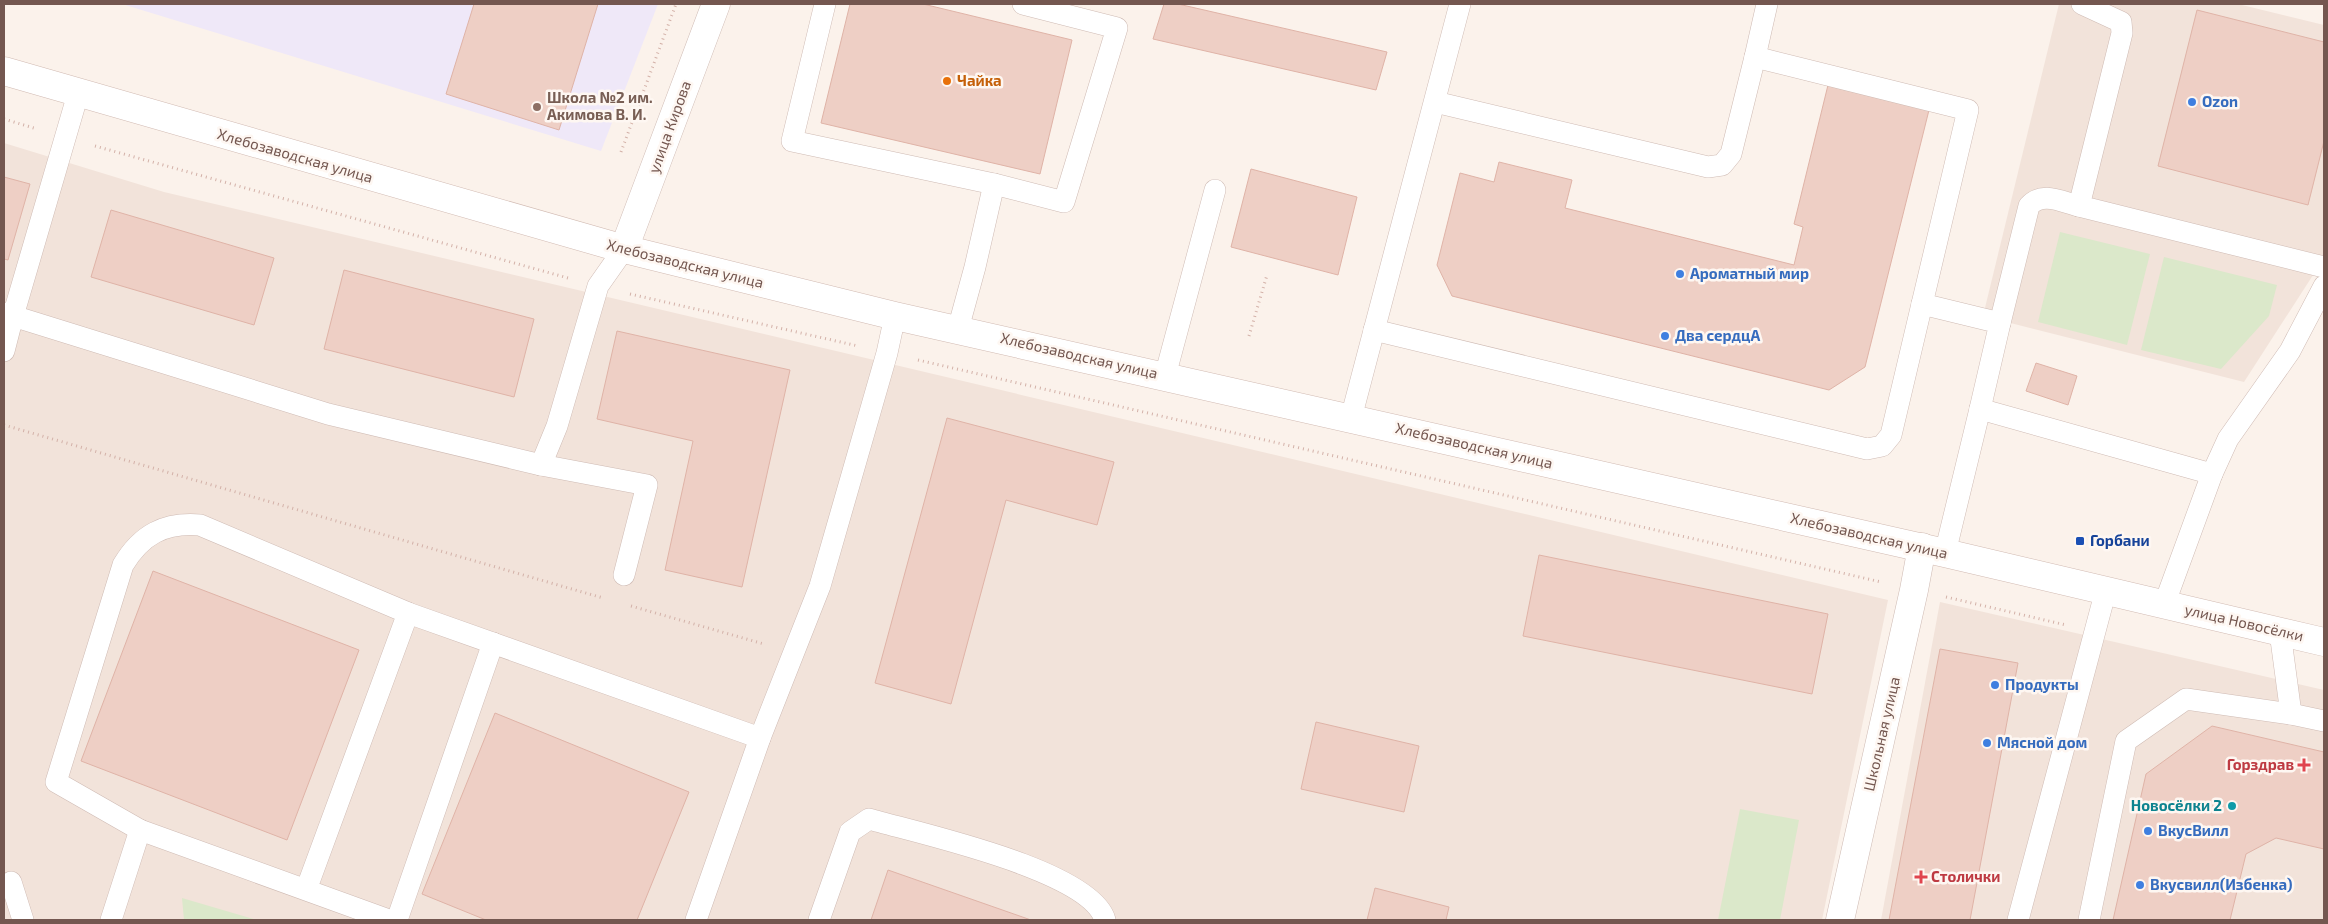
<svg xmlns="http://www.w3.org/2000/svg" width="2328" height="924" font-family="'Exo 2',sans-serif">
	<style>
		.residential { fill: #f2e3da }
		.education { fill: #efe8f8 }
		.green { fill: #dbe8ca }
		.building { fill: #eecfc5; stroke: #dfb3a7 }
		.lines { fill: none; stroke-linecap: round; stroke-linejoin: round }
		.service-casing { stroke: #cfbbb4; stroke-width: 22 }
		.minor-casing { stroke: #cfbbb4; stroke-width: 29 }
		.tertiary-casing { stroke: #cfbbb4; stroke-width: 29 }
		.secondary-casing { stroke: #d1bab2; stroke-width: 29 }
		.path { stroke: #d3b1a8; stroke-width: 3; stroke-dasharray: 1 4; stroke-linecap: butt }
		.service { stroke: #fff; stroke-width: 21 }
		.minor { stroke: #fff; stroke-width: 28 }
		.tertiary { stroke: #fff; stroke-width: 28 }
		.secondary { stroke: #fff; stroke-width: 28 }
		.food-dot { fill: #e8710a; stroke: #fef7f2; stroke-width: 2 }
		.shop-dot { fill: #3f7fe0; stroke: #fef7f2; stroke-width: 2 }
		.education-dot { fill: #8d6e63; stroke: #fef7f2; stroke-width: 2 }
		.transit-dot { fill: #1a4fb4; stroke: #fef7f2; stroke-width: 2 }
		.health-dot { fill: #e0444e; stroke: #fef7f2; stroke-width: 2 }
		.culture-dot { fill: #0f9aa8; stroke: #fef7f2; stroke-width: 2 }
		.labels { text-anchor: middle; stroke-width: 5; stroke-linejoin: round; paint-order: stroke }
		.food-label { font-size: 15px; font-weight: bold; fill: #c56008; stroke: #fef7f2; text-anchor: start }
		.education-label { font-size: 15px; font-weight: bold; fill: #785e54; stroke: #fef7f2; text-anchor: start }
		.shop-label { font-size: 15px; font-weight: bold; fill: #366cbe; stroke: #fef7f2; text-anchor: start }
		.street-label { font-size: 15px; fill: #745750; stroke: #fef7f2 }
		.transit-label { font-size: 15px; font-weight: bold; fill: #164399; stroke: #fef7f2; text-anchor: start }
		.health-label { font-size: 15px; font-weight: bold; fill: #be3a42; stroke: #fef7f2; text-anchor: end }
		.culture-label { font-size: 15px; font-weight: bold; fill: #0d838f; stroke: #fef7f2; text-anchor: end }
	</style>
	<rect width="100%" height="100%" fill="#fbf2eb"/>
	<g class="residential">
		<path d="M 2059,4 L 2238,4 L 2324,25 L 2324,258 L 2244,382 L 1983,316 Z"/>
		<path d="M 4,143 L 164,192 L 1888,600 L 1822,920 L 4,920 Z"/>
		<path d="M 1940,602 L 2324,690 L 2324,920 L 1881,920 Z"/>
	</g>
	<path class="education" d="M 122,4 L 658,4 L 601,151 Z"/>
	<g class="green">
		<path d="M 2060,232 L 2150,254 L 2127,345 L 2038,322 Z"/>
		<path d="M 2164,257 L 2277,285 L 2269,316 L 2221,369 L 2141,350 Z"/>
		<path d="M 1740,809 L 1799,820 L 1780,920 L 1718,920 Z"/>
		<path d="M 182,898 L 257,920 L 184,920 Z"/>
	</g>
	<g class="building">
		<path d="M 474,4 L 598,4 L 559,130 L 446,94 Z"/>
		<path d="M 850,4 L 923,4 L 1072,40 L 1040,174 L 821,123 Z"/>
		<path d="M 1164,4 L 1178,4 L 1387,52 L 1376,90 L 1153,39 Z"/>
		<path d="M 2197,10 L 2324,42 L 2324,141 L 2308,205 L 2158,166 Z"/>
		<path d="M 1828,85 L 1929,110 L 1865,367 L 1829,390 L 1452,296 L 1437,265 L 1460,173 L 1494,182 L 1499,162 L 1572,180 L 1565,208 L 1794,265 L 1803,227 L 1794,224 Z"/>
		<path d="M 1251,169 L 1357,197 L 1338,275 L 1231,247 Z"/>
		<path d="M 4,177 L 30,184 L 8,260 L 4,259 Z"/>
		<path d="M 111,210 L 274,258 L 254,325 L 91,277 Z"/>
		<path d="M 344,270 L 534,319 L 514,397 L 324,349 Z"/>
		<path d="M 617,331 L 790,370 L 742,587 L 665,570 L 693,441 L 597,419 Z"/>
		<path d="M 2036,363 L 2077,376 L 2068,405 L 2026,391 Z"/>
		<path d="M 947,418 L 1114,462 L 1097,525 L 1006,500 L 951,704 L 875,683 Z"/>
		<path d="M 1539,555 L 1828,614 L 1812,694 L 1523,636 Z"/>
		<path d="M 153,571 L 359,650 L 287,840 L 81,761 Z"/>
		<path d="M 1940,649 L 2018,663 L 1970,920 L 1889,920 Z"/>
		<path d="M 495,713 L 689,792 L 637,920 L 486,920 L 422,894 Z"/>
		<path d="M 1316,722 L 1419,746 L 1404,812 L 1301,789 Z"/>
		<path d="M 2212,726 L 2324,752 L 2324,849 L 2276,838 L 2246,854 L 2230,920 L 2113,920 L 2146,774 Z"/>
		<path d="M 888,870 L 1031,920 L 871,920 Z"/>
		<path d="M 1375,888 L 1449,907 L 1446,920 L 1367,920 Z"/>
	</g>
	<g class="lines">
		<g class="service-casing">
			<g id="service">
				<path d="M 825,4 L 792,141 L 994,184 L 1064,202 L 1117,28 L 1023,4"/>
				<path d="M 2082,4 L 2121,22 L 2122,33 L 2079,206 L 2324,267"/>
				<path d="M 1755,57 L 1767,4"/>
				<path d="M 1435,102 L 1708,167 L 1722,165 L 1731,154 L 1755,57 L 1968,110 L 1922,304 L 2000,323 L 1980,409"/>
				<path d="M 4,313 L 13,316 L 78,94"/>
				<path d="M 2000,323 L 2029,206 C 2042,191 2062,202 2079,206"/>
				<path d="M 958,329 L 975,267 L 994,184"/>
				<path d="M 1374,330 L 1867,449 L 1882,446 L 1891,435 L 1922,304"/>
				<path d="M 4,351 L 13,316 L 328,414 L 541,465 L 557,426 L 598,286 L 624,249"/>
				<path d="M 1165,376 L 1215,190"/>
				<path d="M 1351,418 L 1460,4"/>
				<path d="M 541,465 L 647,485 L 624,575"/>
				<path d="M 2212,474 L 2228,439 L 2290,351 L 2324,286"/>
				<path d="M 1945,553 L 1980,409 L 2212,474 L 2164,605"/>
				<path d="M 408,613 L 760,738"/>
				<path d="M 2280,632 L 2291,714"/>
				<path d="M 11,882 L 23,920"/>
				<path d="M 306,890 L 408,613 L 200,525 C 164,522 141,535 123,565 L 56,782 L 140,830 L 389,920"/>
				<path d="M 111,920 L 140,830"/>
				<path d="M 397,920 L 493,643"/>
				<path d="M 696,920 L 760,738 L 820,586 L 887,353 L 895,316"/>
				<path d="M 819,920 L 850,832 L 869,819 C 917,833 1091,870 1105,920"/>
				<path d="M 2018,920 L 2106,590"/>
				<path d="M 2089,920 L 2126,741 L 2186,699 L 2291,714 L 2324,721"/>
			</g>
		</g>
		<g class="minor-casing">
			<path id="minor" d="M 1840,920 L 1914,590 L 1922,547"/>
		</g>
		<g class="tertiary-casing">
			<path id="tertiary" d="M 624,249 L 716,4"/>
		</g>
		<g class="secondary-casing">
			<path id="secondary" d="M 4,71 L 624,249 L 895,316 L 1945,553 L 2324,642"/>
		</g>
		<g class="path">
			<path d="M 4,119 L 37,129"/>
			<path d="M 95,146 L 568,278"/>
			<path d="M 621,152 L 676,4"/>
			<path d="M 630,294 L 858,346"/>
			<path d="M 1249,336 L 1267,275"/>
			<path d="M 918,360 L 1881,582"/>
			<path d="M 4,425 L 603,598"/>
			<path d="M 1946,597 L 2066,625"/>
			<path d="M 631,606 L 764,644"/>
		</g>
		<use href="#service" class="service"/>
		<use href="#minor" class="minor"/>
		<use href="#tertiary" class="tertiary"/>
		<use href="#secondary" class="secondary"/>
	</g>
	<circle class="food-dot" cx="947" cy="81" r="5"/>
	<g class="shop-dot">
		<circle cx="2192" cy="102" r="5"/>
		<circle cx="1680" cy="274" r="5"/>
		<circle cx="1665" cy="336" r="5"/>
		<circle cx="1995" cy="685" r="5"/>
		<circle cx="1987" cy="743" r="5"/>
		<circle cx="2148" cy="831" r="5"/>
		<circle cx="2140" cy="885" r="5"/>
	</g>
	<circle class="education-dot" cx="537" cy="107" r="5"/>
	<rect class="transit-dot" x="2075" y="536" width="10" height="10" rx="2.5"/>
	<g class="health-dot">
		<path d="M2301.5 757.5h5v5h5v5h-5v5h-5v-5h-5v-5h5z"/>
		<path d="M1918.5 869.5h5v5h5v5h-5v5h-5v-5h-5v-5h5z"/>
	</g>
	<circle class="culture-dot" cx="2232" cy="806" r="5"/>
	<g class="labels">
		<g class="food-label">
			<text x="957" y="86">Чайка</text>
		</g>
		<g class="education-label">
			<text x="547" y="103">Школа №2 им.<tspan x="547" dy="17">Акимова В. И.</tspan></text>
		</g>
		<g class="shop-label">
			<text x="2202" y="107">Ozon</text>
			<text x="1690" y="279">Ароматный мир</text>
			<text x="1675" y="341">Два сердцА</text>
			<text x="2005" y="690">Продукты</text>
			<text x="1997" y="748">Мясной дом</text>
			<text x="2158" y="836">ВкусВилл</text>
			<text x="2150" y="890">Вкусвилл(Избенка)</text>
		</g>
		<g class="street-label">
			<text transform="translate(670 127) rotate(-70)" y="5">улица Кирова</text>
			<text transform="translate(295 156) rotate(16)" y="5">Хлебозаводская улица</text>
			<text transform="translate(685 264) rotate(14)" y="5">Хлебозаводская улица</text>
			<text transform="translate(1079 356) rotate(13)" y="5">Хлебозаводская улица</text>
			<text transform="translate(1474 446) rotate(13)" y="5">Хлебозаводская улица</text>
			<text transform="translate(1869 536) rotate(13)" y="5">Хлебозаводская улица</text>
			<text transform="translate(2244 623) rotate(13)" y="5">улица Новосёлки</text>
			<text transform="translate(1882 734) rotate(-77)" y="5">Школьная улица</text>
		</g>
		<g class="transit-label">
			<text x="2090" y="546">Горбани</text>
		</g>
		<g class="health-label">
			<text x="2294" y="770">Горздрав</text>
			<text x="1931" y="882" text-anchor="start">Столички</text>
		</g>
		<g class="culture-label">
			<text x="2222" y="811">Новосёлки 2</text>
		</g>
	</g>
	<rect width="2328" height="924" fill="none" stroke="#745750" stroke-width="10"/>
</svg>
